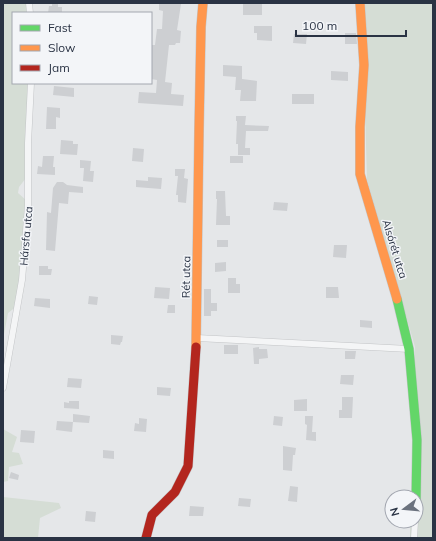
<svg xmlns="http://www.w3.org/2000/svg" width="436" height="541" font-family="Mulish,sans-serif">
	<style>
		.green { fill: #d5ddd5 }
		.building { fill: #cdcfd2 }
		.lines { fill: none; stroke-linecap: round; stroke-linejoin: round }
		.street-casing { stroke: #c3c5c7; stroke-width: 7 }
		.fast-casing { stroke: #c3c5c7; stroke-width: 10 }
		.slow-casing { stroke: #c3c5c7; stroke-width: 10 }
		.jam-casing { stroke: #c3c5c7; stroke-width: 10 }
		.street { stroke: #f4f5f6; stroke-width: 6 }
		.fast { stroke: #63d668; stroke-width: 9 }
		.slow { stroke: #ff974d; stroke-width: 9 }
		.jam { stroke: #b3261e; stroke-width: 9 }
		.labels { text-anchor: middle; stroke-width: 3; stroke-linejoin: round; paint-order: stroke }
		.street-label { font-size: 11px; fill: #2a3344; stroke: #f3f5f8 }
	</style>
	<rect width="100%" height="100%" fill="#e5e7e9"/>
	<g class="green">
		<path d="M 3,3 L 28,3 L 28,13 L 13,13 L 13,83 L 29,83 L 26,178 L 19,187 L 18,193 L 27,201 L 17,306 L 8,313 L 3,340 Z"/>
		<path d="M 362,3 L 433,3 L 433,538 L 410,538 L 410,521 L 416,521 L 416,497 L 411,497 L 415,347 L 367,180 Z"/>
		<path d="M 3,429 L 17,437 L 12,452 L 19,453 L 23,464 L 9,467 L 8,481 L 3,482 Z"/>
		<path d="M 3,497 L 59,503 L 61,508 L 40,518 L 38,538 L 3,538 Z"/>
	</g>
	<g class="building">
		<path d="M 159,3 L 181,4 L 177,30 L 181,31 L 180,43 L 176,43 L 175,45 L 169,45 L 165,82 L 172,83 L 171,94 L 184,95 L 183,106 L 138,103 L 139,92 L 156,93 L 157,80 L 151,79 L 151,45 L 155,45 L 157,29 L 162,29 L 163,11 L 159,10 Z"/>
		<rect x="243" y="3" width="19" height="12"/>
		<path d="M 52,4 L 58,4 L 58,7 L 62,7 L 62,13 L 48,13 L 49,6 L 52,6 Z"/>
		<path d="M 254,26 L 272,26 L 272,41 L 257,40 L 257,33 L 254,33 Z"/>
		<path d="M 345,33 L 356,33 L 357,44 L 345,44 Z"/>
		<path d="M 294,34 L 307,34 L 306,44 L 293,43 Z"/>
		<path d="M 223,65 L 242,66 L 242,79 L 257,81 L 256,101 L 240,101 L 241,90 L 235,90 L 236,77 L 223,76 Z"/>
		<path d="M 331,71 L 348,72 L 348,81 L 331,80 Z"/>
		<path d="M 54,86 L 74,88 L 74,97 L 53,95 Z"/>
		<rect x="292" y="94" width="22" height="10"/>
		<path d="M 47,107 L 60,108 L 60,118 L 56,117 L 56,129 L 46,129 Z"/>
		<path d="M 236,116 L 246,116 L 245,125 L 269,126 L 268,131 L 246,131 L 245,148 L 250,148 L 250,155 L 238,155 L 238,144 L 236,144 L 237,121 L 236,121 Z"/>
		<path d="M 61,140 L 73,141 L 73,144 L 78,144 L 77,155 L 60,154 Z"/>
		<path d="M 133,148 L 144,149 L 143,162 L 132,161 Z"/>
		<path d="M 43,156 L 54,156 L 53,167 L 55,167 L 55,175 L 37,174 L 38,166 L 42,167 Z"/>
		<rect x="230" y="156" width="13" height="7"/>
		<path d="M 80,160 L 91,161 L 90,171 L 94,171 L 93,182 L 83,181 L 84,168 L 80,168 Z"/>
		<path d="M 175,169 L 185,169 L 184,178 L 188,179 L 186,203 L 178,202 L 178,195 L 176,195 L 178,176 L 175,176 Z"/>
		<path d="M 148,177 L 162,178 L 161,189 L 136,187 L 136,180 L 148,181 Z"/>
		<path d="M 57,182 L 63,182 L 67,185 L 83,187 L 83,193 L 69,192 L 68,204 L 59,203 L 55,251 L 46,250 L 47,212 L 51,213 L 53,188 Z"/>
		<path d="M 216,191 L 225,191 L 226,216 L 230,216 L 230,225 L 216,225 L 217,199 L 216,199 Z"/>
		<path d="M 274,202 L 288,203 L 287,211 L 273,210 Z"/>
		<rect x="217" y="240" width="11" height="7"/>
		<path d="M 334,245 L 347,245 L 346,258 L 333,257 Z"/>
		<path d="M 226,262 L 226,271 L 215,272 L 215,263 Z"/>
		<path d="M 39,266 L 48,266 L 48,269 L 52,269 L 51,275 L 39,275 Z"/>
		<path d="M 228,278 L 236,278 L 236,284 L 240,284 L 240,293 L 228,293 Z"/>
		<path d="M 155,287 L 170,288 L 169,299 L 154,298 Z"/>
		<path d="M 326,287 L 338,287 L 339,298 L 326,298 Z"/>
		<path d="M 204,289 L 211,289 L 211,303 L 217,303 L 217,311 L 211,311 L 211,316 L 204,316 Z"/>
		<path d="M 89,296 L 98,297 L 97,305 L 88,304 Z"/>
		<path d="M 35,298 L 50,299 L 50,308 L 34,306 Z"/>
		<path d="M 168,305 L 175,305 L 175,313 L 167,313 Z"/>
		<path d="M 360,320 L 372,321 L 372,328 L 360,327 Z"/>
		<path d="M 111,335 L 123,336 L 122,342 L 121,342 L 120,345 L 111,344 Z"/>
		<rect x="224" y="345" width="14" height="9"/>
		<path d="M 259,347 L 259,349 L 267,349 L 268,358 L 259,359 L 259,364 L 254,364 L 253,348 Z"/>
		<path d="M 345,351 L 356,351 L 355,359 L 345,359 Z"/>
		<path d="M 341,375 L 354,375 L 353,385 L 340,384 Z"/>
		<path d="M 68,378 L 82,379 L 81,388 L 67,387 Z"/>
		<path d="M 157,387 L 171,388 L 170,396 L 157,395 Z"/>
		<path d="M 342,397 L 353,397 L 352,418 L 339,418 L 339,410 L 342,410 Z"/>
		<path d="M 307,399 L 307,411 L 294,411 L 294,400 Z"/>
		<path d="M 69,401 L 79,401 L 79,409 L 64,408 L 64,402 L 69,403 Z"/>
		<path d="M 73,414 L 90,416 L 89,423 L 73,422 Z"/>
		<path d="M 274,416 L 283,417 L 282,426 L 273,425 Z"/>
		<path d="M 305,416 L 313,416 L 312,432 L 316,432 L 316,441 L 306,440 L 307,425 L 305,424 Z"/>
		<path d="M 139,418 L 147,419 L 146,432 L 134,431 L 135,423 L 139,424 Z"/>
		<path d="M 57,421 L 73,422 L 72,432 L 56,430 Z"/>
		<path d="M 21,430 L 35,431 L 34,443 L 20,442 Z"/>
		<path d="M 283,446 L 296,448 L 295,455 L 293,455 L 292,471 L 283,470 Z"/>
		<path d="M 103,450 L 114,451 L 114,459 L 103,458 Z"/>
		<path d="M 11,472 L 19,475 L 18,480 L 9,478 Z"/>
		<path d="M 290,486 L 298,487 L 297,502 L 288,501 Z"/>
		<path d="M 239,498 L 251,499 L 250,507 L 238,506 Z"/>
		<path d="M 190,506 L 204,507 L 203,516 L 189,516 Z"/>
		<path d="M 86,511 L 96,512 L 95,522 L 85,521 Z"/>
	</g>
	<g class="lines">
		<g class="street-casing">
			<g id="street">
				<path d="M 29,3 L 30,13"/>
				<path d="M 197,338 L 409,349"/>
				<path d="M 3,388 L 22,280 L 25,244 L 28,206 L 28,143 L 31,83"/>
				<path d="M 414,538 L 415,521"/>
			</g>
		</g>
		<g class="fast-casing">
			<path id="fast" d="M 397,299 L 409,349 L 417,440 L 416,503"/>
		</g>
		<g class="slow-casing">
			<g id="slow">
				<path d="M 360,3 L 364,65 L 360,127 L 360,174 L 397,299"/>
				<path d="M 196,347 L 199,131 L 201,27 L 203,3"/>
			</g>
		</g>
		<g class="jam-casing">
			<path id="jam" d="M 146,538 L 152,515 L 175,492 L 188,466 L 196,347"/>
		</g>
		<use href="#street" class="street"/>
		<use href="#fast" class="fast"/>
		<use href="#slow" class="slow"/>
		<use href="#jam" class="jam"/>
	</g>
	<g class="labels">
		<g class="street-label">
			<text transform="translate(26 236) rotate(-85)" y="4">Hársfa utca</text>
			<text transform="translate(395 249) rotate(73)" y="4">Alsórét utca</text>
			<text transform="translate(186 277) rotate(-89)" y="4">Rét utca</text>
		</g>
	</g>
	<rect width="436" height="541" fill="none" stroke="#2a3344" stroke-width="8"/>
	<rect x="12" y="12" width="140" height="72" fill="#f3f5f8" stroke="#a3a7b0"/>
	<rect x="20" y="25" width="20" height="6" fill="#63d668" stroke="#a3a7b0"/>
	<text x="48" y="32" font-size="12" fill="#2a3344">Fast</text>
	<rect x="20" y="45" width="20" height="6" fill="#ff974d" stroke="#a3a7b0"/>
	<text x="48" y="52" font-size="12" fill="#2a3344">Slow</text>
	<rect x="20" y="65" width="20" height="6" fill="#b3261e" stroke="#a3a7b0"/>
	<text x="48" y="72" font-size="12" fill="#2a3344">Jam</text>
	<g transform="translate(404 509) rotate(254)"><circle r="19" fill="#f3f5f8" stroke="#a3a7b0"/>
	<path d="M0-3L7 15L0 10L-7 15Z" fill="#6b727e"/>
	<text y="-6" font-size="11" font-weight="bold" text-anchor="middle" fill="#2a3344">N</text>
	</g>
	<path d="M296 30v6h110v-6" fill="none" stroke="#2a3344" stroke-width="2"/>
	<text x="302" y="30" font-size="12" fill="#2a3344" stroke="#f3f5f8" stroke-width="3" paint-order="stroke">100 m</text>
</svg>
